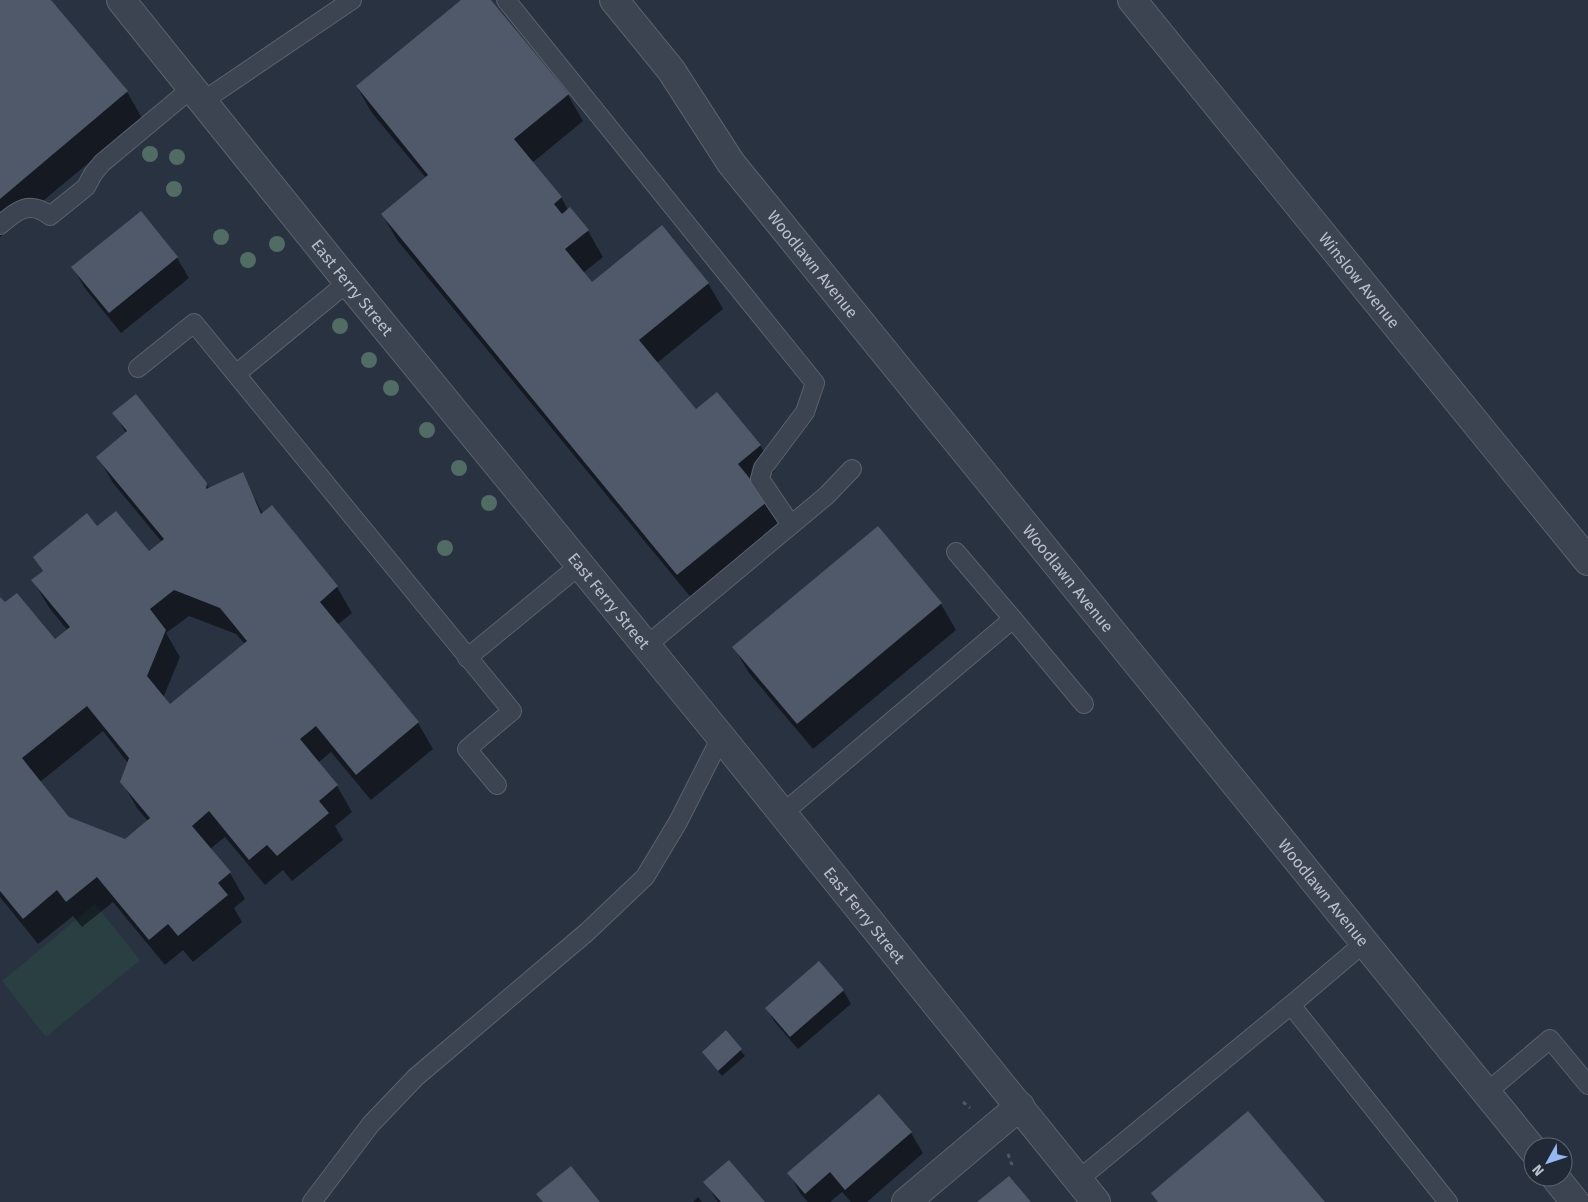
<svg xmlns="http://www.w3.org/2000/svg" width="1588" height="1202" font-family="'Fira Sans',sans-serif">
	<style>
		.green { fill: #2a3f42 }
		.shadow { fill: #0007; fill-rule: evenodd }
		.building { fill: #4f596a; fill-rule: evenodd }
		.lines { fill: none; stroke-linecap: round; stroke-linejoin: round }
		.service-casing { stroke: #5a626e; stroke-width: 20 }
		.minor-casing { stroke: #5a626e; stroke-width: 30 }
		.tertiary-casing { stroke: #5a626e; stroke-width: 30 }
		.path { stroke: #495b5f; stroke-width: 3; stroke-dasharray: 4 4; stroke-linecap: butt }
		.service { stroke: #3c4451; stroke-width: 18 }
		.minor { stroke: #3c4451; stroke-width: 28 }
		.tertiary { stroke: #3c4451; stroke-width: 28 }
		.tree { fill: #516c62 }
		.labels { text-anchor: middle; stroke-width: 4.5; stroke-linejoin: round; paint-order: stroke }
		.street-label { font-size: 16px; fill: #b9c0cb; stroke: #212937 }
	</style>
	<rect width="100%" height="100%" fill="#283241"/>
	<path class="green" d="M 95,904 L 140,960 L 46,1037 L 2,981 Z"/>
	<g class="shadow">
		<path d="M 0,0 L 50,0 L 127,92 L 142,118 L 0,237 Z"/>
		<path d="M 463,0 L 490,0 L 568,95 L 583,121 L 532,163 L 561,197 L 568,210 L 588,231 L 603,257 L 583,273 L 592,284 L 708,283 L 723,309 L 657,363 L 696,411 L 760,445 L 775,471 L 755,487 L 767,501 L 782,527 L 693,600 L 397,240 L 382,214 L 426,178 L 372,113 L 357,87 Z"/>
		<path d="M 140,213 L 177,258 L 189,278 L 121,333 L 84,287 L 73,267 Z"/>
		<path d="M 114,413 L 206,484 L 209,488 L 242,474 L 263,514 L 272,507 L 337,587 L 352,613 L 337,625 L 418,723 L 433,749 L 371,800 L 331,752 L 318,763 L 337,786 L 352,812 L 335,826 L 343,840 L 292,881 L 283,870 L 265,885 L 225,837 L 210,849 L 230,873 L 245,899 L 234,908 L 242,922 L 193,962 L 183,950 L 165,965 L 113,902 L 82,927 L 73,916 L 38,944 L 0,897 L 0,599 L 55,641 L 68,631 L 48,606 L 33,580 L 43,572 L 35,558 L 97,528 L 149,553 L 162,542 L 113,483 L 98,457 L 126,433 ZM 189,616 L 236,634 L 245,644 L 170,706 L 163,698 L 180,657 L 166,633 ZM 103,731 L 128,763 L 122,782 L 137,808 L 148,821 L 125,840 L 68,818 L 40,782 Z"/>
		<path d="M 941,604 L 956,630 L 813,749 L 749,673 L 734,647 Z"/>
		<path d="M 843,990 L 851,1004 L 798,1049 L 774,1021 L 767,1008 Z"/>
		<path d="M 726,1032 L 745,1056 L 722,1076 L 703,1052 Z"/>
		<path d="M 878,1096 L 911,1133 L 923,1153 L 867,1202 L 851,1202 L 842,1192 L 830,1202 L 808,1202 L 800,1193 L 789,1173 Z"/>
		<path d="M 705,1182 L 764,1202 L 718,1202 Z"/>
		<path d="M 698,1197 L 702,1202 L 693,1202 Z"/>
	</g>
	<g class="building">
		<path d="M 0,0 L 51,0 L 128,91 L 0,199 Z"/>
		<path d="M 461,0 L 491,0 L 569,94 L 514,139 L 562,197 L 554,204 L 562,214 L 570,207 L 589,230 L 565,249 L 592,282 L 662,225 L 709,283 L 639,340 L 696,409 L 717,392 L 761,445 L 738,464 L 768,501 L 677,575 L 381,214 L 428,175 L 356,86 Z"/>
		<path d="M 141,211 L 178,257 L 109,313 L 71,267 Z"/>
		<path d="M 136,394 L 207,483 L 206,489 L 243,472 L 261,514 L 272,505 L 338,586 L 320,602 L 419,722 L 356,775 L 316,726 L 300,739 L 338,785 L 319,801 L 329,813 L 277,856 L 267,845 L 249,860 L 209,811 L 192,826 L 231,872 L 218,883 L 228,895 L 178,936 L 168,924 L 149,940 L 97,877 L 66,902 L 57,890 L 23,919 L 0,891 L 0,597 L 5,602 L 17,593 L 55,639 L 70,627 L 31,580 L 43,571 L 33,557 L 87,513 L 97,526 L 116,511 L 149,551 L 164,539 L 96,457 L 127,431 L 112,413 ZM 174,590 L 220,608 L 247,641 L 170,704 L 147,676 L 166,630 L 150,609 ZM 87,706 L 129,758 L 120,782 L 150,818 L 125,839 L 69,817 L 22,758 Z"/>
		<path d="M 878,526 L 942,603 L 797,724 L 732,647 Z"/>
		<path d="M 819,961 L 844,990 L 790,1037 L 765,1008 Z"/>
		<path d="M 726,1030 L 742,1049 L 718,1071 L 702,1052 Z"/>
		<path d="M 879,1094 L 912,1132 L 845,1190 L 830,1172 L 805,1194 L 787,1173 Z"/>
		<path d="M 1248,1111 L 1325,1202 L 1158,1202 L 1151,1193 Z"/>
		<path d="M 729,1160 L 765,1202 L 721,1202 L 703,1182 Z"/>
		<path d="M 571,1166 L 600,1202 L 543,1202 L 536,1194 Z"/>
		<path d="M 1009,1176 L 1031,1202 L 977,1202 Z"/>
	</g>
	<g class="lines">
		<g class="service-casing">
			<g id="service">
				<path d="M 506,0 L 815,383 L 805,412 L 763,468 L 760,479 L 791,525"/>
				<path d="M 203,101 L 352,0"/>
				<path d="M 0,225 C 17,210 30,200 50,216 L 86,187 L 93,174 L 102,163 L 192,88"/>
				<path d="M 138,368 L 194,323 L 512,711 L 467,749 L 497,785"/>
				<path d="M 236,374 L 348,282"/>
				<path d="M 956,552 L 1013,619"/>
				<path d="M 646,646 L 826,496 L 852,469"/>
				<path d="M 467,658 L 580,565"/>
				<path d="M 783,813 L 1013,619 L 1084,704"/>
				<path d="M 1291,1005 L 1364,943"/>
				<path d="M 1486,1093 L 1550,1039 L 1588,1085"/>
				<path d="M 1078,1180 L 1291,1005 L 1448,1202"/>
				<path d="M 312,1202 L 371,1124 L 416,1077 L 587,932 L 645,877 L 678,822 L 721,737"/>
			</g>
		</g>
		<g class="minor-casing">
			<g id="minor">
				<path id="s1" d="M 614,0 L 671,70 L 731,163 L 1533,1150"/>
				<path id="s2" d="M 1132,0 L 1588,561"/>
				<path d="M 1555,1177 L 1575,1202"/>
				<path d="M 906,1202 L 1020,1106"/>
			</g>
		</g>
		<g class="tertiary-casing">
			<g id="tertiary">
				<path id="s3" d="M 121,0 L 348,282 L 721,737 L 1096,1202"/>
			</g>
		</g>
		<g class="path">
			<path d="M 963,1102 L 970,1108"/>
			<path d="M 1008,1154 L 1012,1165"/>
		</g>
		<use href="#service" class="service"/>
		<use href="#minor" class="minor"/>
		<use href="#tertiary" class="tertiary"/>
	</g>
	<g class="tree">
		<circle cx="150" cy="154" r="8"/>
		<circle cx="177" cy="157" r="8"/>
		<circle cx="174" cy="189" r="8"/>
		<circle cx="221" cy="237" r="8"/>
		<circle cx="277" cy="244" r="8"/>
		<circle cx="248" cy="260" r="8"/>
		<circle cx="340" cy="326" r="8"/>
		<circle cx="369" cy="360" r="8"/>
		<circle cx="391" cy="388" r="8"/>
		<circle cx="427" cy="430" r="8"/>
		<circle cx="459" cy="468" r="8"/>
		<circle cx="489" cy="503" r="8"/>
		<circle cx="445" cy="548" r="8"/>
	</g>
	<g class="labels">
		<g class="street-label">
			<text dy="6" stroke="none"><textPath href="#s1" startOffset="331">Woodlawn Avenue</textPath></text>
			<text dy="6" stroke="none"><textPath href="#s2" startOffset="361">Winslow Avenue</textPath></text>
			<text dy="6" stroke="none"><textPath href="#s3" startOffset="369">East Ferry Street</textPath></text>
			<text dy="6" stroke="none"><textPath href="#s1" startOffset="736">Woodlawn Avenue</textPath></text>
			<text dy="6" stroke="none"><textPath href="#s3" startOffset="774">East Ferry Street</textPath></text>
			<text dy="6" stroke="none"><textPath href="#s1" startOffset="1141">Woodlawn Avenue</textPath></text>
			<text dy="6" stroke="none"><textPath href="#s3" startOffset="1179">East Ferry Street</textPath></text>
		</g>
	</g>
	<g transform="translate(1548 1162) rotate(230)"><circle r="24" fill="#212937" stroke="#5e6572"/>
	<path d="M0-4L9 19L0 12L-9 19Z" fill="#97b7f3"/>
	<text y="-8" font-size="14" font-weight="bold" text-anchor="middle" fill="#b9c0cb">N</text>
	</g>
</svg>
